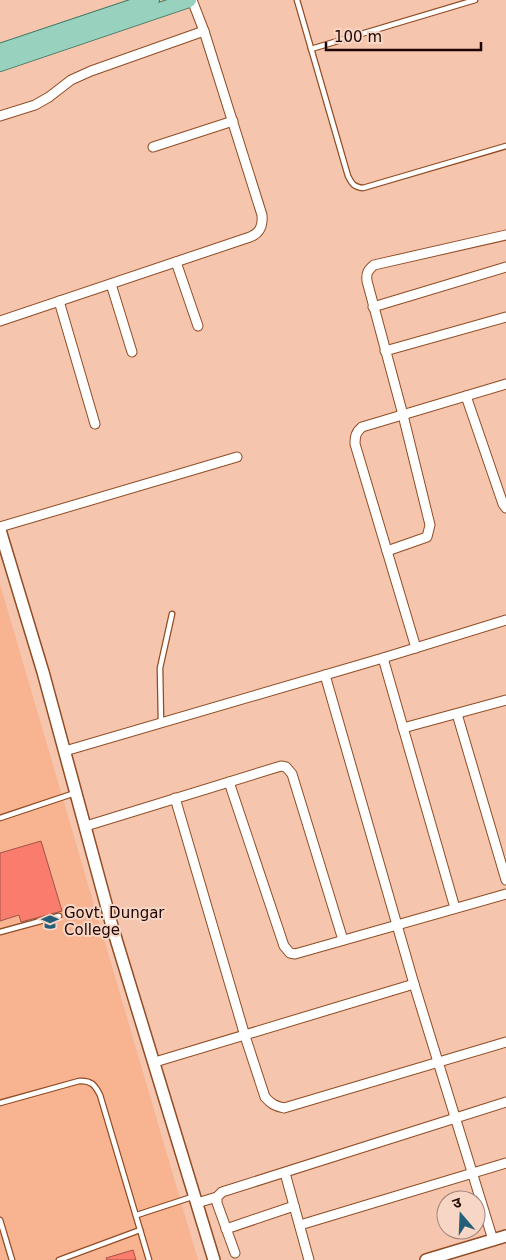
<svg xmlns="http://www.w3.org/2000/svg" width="506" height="1260" font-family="'DejaVu Sans','Noto Sans Devanagari',sans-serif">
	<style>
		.built { fill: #f8b490 }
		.building { fill: #f97c6d; stroke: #a25248 }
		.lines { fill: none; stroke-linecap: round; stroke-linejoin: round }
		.service-casing { stroke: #914c24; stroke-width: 7 }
		.minor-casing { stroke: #914c24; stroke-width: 11 }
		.tertiary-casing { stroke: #914c24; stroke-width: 14 }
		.primary-casing { stroke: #407660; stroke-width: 16 }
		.service { stroke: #fff; stroke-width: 4.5 }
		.minor { stroke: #fff; stroke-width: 9 }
		.tertiary { stroke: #fff; stroke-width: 11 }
		.primary { stroke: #98d1be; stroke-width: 14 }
		.labels { text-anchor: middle; stroke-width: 4; stroke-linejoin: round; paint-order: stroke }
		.poi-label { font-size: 15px; fill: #1d0400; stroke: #f7d6c6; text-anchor: start }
	</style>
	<rect width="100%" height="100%" fill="#f5c5ad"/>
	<path class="built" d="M 0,584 L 198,1260 L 0,1260 Z"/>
	<g class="building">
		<path d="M 41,841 L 62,911 L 21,922 L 19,915 L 0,921 L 0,853 Z"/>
		<path d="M 133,1250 L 136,1260 L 107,1260 L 106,1258 Z"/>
	</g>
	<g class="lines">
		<g class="service-casing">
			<g id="service">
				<path d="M 297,0 L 348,176 C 352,184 354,187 363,188 L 506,146"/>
				<path d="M 311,49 L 475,0"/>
				<path d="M 161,723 L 160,668 L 172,614"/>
				<path d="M 0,818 L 75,793"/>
				<path d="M 0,932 L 59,916"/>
				<path d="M 0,1103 L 79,1081 C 91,1080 95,1085 100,1095 L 149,1260"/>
				<path d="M 137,1215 L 195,1196"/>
				<path d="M 0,1220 L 12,1260"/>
				<path d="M 59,1260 L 140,1230"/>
			</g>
		</g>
		<g class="minor-casing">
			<g id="minor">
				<path d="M 0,116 L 35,105 L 49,97 L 71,80 L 91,71 L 204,31"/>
				<path d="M 153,147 L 233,121"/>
				<path d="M 176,262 L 198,326"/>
				<path d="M 111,284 L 132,352"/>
				<path d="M 59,301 L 95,424"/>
				<path d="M 373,307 L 506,267"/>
				<path d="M 0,321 L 250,237 C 260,233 263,226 262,215 L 204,31 L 192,0"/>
				<path d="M 385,351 L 506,317"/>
				<path d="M 466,396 L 503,504 L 506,508"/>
				<path d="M 0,527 L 237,457"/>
				<path d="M 387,551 L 427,537 L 430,525 L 403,415 L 367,281 C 366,273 368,270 374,265 L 506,235"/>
				<path d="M 416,648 L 355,444 C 355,436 356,432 362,427 L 506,384"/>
				<path d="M 383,658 L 455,908"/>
				<path d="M 325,675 L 414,984 L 493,1240"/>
				<path d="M 457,714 L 506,880"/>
				<path d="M 403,728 L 506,700"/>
				<path d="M 65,751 L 383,658 L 506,620"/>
				<path d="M 229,782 L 284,946 L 290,953 L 295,954 L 506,894"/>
				<path d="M 175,798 L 245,1036 L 265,1097 C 271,1104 275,1106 284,1108 L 506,1042"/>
				<path d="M 86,826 L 281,766 L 286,767 L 292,774 L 343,940"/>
				<path d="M 155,1062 L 414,984"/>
				<path d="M 285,1173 L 309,1260"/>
				<path d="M 197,1203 L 217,1197"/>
				<path d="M 300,1225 L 506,1163"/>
				<path d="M 226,1229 L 294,1206"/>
				<path d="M 235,1253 L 217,1203 L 217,1197 L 222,1192 L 506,1102"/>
			</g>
		</g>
		<g class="tertiary-casing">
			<g id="tertiary">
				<path d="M 0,530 L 43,672 L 112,926 L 214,1260"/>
				<path d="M 426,1260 L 506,1236"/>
			</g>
		</g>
		<g class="primary-casing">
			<g id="primary">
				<path d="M 0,51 L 152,0"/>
				<path d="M 0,64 L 189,0"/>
			</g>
		</g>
		<use href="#service" class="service"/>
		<use href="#minor" class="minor"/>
		<use href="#tertiary" class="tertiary"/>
		<use href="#primary" class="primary"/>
	</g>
	<defs>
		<g id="university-bare" transform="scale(1.35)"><path d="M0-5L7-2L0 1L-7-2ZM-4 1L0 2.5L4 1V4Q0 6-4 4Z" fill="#245f77" stroke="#f7d6c6" stroke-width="2.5" paint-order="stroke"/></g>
	</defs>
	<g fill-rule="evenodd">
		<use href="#university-bare" x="50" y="922"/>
	</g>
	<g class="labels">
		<g class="poi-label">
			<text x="64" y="918">Govt. Dungar<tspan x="64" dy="17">College</tspan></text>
		</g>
	</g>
	<g transform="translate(461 1215) rotate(341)"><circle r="24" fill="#f7d6c6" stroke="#a08277"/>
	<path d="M0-4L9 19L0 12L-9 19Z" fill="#245f77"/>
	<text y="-8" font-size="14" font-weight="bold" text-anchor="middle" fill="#1d0400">उ</text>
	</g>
	<path d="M326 42v8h155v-8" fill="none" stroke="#1d0400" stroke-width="2.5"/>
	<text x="334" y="42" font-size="15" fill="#1d0400" stroke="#f7d6c6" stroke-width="4" paint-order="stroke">100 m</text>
</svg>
